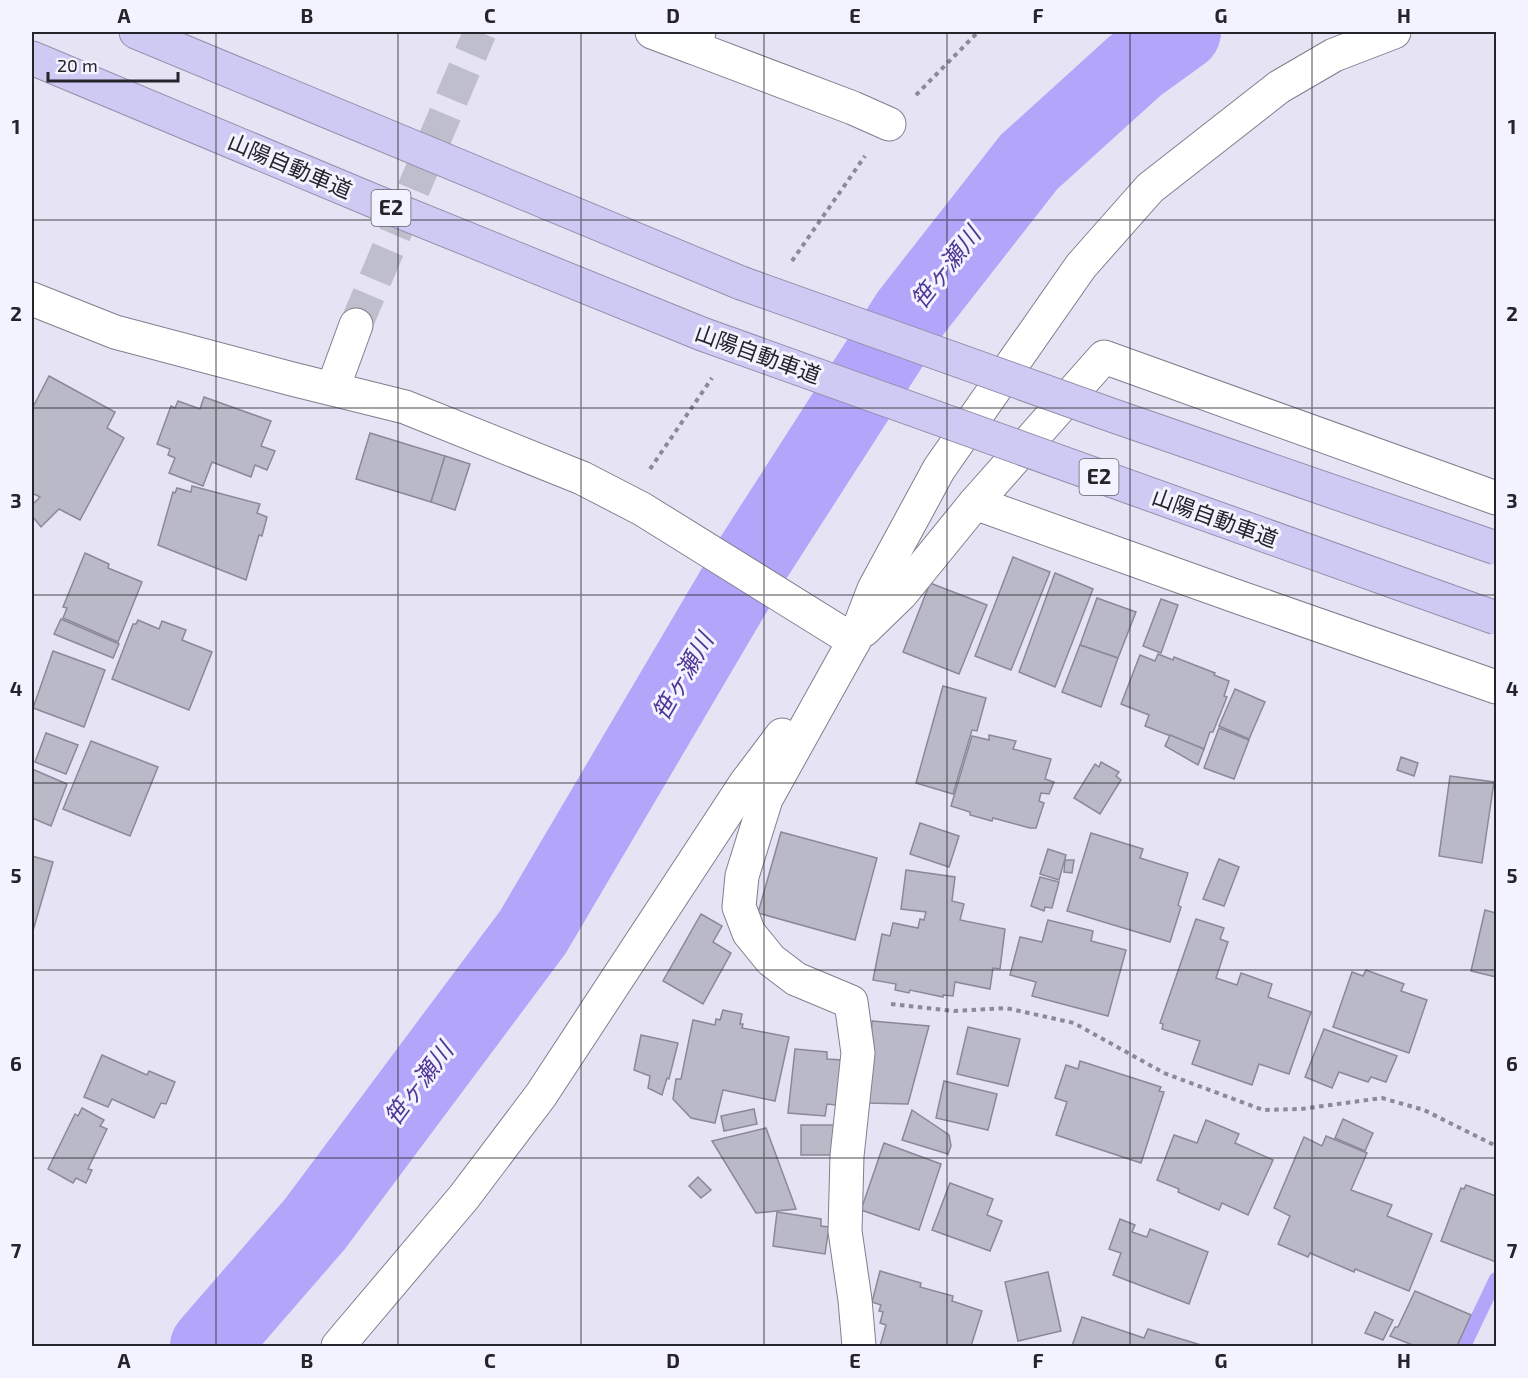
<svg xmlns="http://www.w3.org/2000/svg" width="1528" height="1378" font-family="'Exo 2','Noto Sans JP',sans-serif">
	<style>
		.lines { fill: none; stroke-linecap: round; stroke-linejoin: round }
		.stream { stroke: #b3a6fa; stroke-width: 14 }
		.river { stroke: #b3a6fa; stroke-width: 78 }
		.building { fill: #bab9c8; stroke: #8b8998; stroke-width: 1.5 }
		.minor-tunnel { stroke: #bfbecc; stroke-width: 33; stroke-dasharray: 33 16; stroke-linecap: butt }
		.minor-casing { stroke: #807e8d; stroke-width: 35 }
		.motorway-casing { stroke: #9490ad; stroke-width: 35 }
		.path { stroke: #8c8a96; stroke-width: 4; stroke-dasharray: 4.5 4.5; stroke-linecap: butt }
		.minor { stroke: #fff; stroke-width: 33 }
		.motorway { stroke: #cfcaf3; stroke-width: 33 }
		.motorway-bridge-casing { stroke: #9490ad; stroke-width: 35; stroke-linecap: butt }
		.motorway-bridge { stroke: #cfcaf3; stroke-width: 33 }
		.grid { fill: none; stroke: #25242a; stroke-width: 1.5; stroke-opacity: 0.55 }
		.labels { text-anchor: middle; stroke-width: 6; stroke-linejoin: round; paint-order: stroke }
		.shield { fill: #f3f2ff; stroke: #63626a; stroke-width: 1.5 }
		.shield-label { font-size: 21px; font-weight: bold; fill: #25242a }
		.street-label { font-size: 22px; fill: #25242a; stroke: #f3f2ff }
		.water-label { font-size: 24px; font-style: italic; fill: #503797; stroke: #f3f2ff }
		.neatline { fill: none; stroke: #25242a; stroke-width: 2 }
		.grid-label { font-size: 20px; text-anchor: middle; font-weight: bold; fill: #25242a }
	</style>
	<rect width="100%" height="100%" fill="#e6e4f4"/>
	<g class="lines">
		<path class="stream" d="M 1464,1346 L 1496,1279"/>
		<path class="river" d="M 209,1346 L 315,1224 L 533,932 L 752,560 L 910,314 L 1029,162 L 1135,66 L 1182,32"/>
	</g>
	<g class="building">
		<path d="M 49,376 L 115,412 L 107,428 L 124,438 L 80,520 L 59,509 L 41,527 L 32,516 L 32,505 L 40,497 L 32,493 L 32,409 Z"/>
		<path d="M 204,397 L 271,421 L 261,446 L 275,451 L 267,470 L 255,465 L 251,477 L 212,462 L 203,486 L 169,473 L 175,458 L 168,455 L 170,449 L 157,444 L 171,406 L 175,408 L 178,401 L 200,409 Z"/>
		<path d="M 370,433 L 445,456 L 431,502 L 356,479 Z"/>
		<path d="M 445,456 L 470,464 L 455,510 L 431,502 Z"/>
		<path d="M 192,486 L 260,504 L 257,513 L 267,517 L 262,536 L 259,535 L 246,580 L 158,545 L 173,492 L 175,493 L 177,488 L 191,492 Z"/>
		<path d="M 85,553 L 109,564 L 108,568 L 142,582 L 118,642 L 63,618 L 67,608 L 63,607 Z"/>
		<path d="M 1013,557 L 1050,572 L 1011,670 L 975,656 Z"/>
		<path d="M 1055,573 L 1093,589 L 1055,687 L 1019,672 Z"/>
		<path d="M 930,583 L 987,605 L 959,674 L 903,652 Z"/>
		<path d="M 1097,598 L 1136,612 L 1118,658 L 1080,645 Z"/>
		<path d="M 1161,599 L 1178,605 L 1161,653 L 1143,646 Z"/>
		<path d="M 61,619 L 119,644 L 113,658 L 54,634 Z"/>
		<path d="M 138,620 L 159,629 L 162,621 L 186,630 L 182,640 L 212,652 L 189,710 L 112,679 L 133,624 L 136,624 Z"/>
		<path d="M 1080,645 L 1118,658 L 1101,707 L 1062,692 Z"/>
		<path d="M 53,651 L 105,670 L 84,727 L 33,708 Z"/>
		<path d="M 1158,654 L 1173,660 L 1174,657 L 1215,673 L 1214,675 L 1229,681 L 1224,696 L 1227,697 L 1213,732 L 1210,732 L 1204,749 L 1145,726 L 1149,715 L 1121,704 L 1140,655 L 1155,661 Z"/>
		<path d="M 943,686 L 986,698 L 977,731 L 972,730 L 953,794 L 916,783 Z"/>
		<path d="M 1235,689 L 1265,702 L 1249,739 L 1219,726 Z"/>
		<path d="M 1219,728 L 1249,740 L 1234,779 L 1204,768 Z"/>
		<path d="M 46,733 L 78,745 L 66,774 L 35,762 Z"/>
		<path d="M 989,735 L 1016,741 L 1013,749 L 1051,759 L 1045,779 L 1054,782 L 1049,794 L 1041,793 L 1039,801 L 1044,803 L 1036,828 L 1030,828 L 993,818 L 992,821 L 970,815 L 970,812 L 951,806 L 972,736 L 989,740 Z"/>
		<path d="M 1170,735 L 1204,749 L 1198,765 L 1165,746 Z"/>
		<path d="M 91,741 L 158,767 L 130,836 L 63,809 Z"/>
		<path d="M 1401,757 L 1418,763 L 1414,776 L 1397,770 Z"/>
		<path d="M 1101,762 L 1119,772 L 1116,776 L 1121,780 L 1100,814 L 1074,798 L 1095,764 L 1099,767 Z"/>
		<path d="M 32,769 L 67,784 L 51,826 L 32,818 Z"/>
		<path d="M 1450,776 L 1494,782 L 1482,863 L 1439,856 Z"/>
		<path d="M 920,823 L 959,836 L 949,867 L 910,854 Z"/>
		<path d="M 781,832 L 877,858 L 855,940 L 758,913 Z"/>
		<path d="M 1091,833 L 1143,849 L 1140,858 L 1188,873 L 1178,905 L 1181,907 L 1170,942 L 1067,911 Z"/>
		<path d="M 1048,849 L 1066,855 L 1059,880 L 1040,874 Z"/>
		<path d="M 32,856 L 53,862 L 32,934 Z"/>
		<path d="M 1219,859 L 1239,867 L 1224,906 L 1203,899 Z"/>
		<path d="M 1065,860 L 1074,860 L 1072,873 L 1064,872 Z"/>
		<path d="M 906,870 L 955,877 L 952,901 L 964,904 L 960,920 L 1005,929 L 1000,969 L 993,968 L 990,989 L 955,982 L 953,996 L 943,995 L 943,997 L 910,990 L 909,993 L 895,990 L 896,984 L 873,980 L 882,934 L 890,936 L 893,923 L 918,928 L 920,919 L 924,920 L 926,912 L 901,909 Z"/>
		<path d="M 1040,877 L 1059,882 L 1052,908 L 1045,907 L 1044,911 L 1031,906 Z"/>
		<path d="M 1485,910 L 1496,913 L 1496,977 L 1471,971 Z"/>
		<path d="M 701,914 L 722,926 L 713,942 L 731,953 L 703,1004 L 663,981 Z"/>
		<path d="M 1196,919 L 1224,928 L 1220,939 L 1228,942 L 1216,978 L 1237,985 L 1241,973 L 1272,984 L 1268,997 L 1311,1012 L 1289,1074 L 1259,1064 L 1252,1085 L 1192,1064 L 1200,1041 L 1162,1029 L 1163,1024 L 1160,1023 Z"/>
		<path d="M 1048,920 L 1093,931 L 1091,941 L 1126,950 L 1108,1016 L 1032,996 L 1036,982 L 1010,975 L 1020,937 L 1042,942 Z"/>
		<path d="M 1366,970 L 1404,984 L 1401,991 L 1427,1000 L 1409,1053 L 1333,1027 L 1352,972 L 1363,976 Z"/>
		<path d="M 723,1010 L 742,1014 L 740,1024 L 743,1024 L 742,1028 L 789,1037 L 775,1101 L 723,1090 L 715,1123 L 691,1118 L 673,1099 L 676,1079 L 681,1079 L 693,1020 L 715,1025 L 716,1019 L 720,1020 Z"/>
		<path d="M 872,1021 L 929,1026 L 908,1104 L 867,1103 Z"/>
		<path d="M 968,1027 L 1020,1039 L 1008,1086 L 957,1074 Z"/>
		<path d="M 1324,1029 L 1397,1056 L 1386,1082 L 1371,1077 L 1368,1082 L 1339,1072 L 1332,1088 L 1305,1077 Z"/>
		<path d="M 641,1035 L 678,1043 L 669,1079 L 667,1078 L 662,1095 L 648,1088 L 650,1076 L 634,1070 Z"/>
		<path d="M 795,1049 L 827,1052 L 827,1059 L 842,1060 L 836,1105 L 827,1104 L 825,1116 L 788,1113 Z"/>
		<path d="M 102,1055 L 147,1075 L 149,1071 L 175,1082 L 166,1104 L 161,1103 L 154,1118 L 112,1099 L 108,1107 L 84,1097 Z"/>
		<path d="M 1080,1061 L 1161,1087 L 1159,1091 L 1164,1092 L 1141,1163 L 1056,1135 L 1067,1102 L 1055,1098 L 1066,1065 L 1078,1069 Z"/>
		<path d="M 944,1081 L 997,1094 L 988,1130 L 936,1118 Z"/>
		<path d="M 82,1108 L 104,1120 L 100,1126 L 107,1129 L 88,1169 L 92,1170 L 86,1183 L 76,1178 L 73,1183 L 48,1169 L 75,1114 L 78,1116 Z"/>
		<path d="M 754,1109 L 757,1124 L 724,1131 L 721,1116 Z"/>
		<path d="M 912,1110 L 949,1135 L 951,1146 L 948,1154 L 902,1140 Z"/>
		<path d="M 1343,1119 L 1373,1133 L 1365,1151 L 1335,1138 Z"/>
		<path d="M 1206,1120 L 1239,1134 L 1235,1143 L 1273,1160 L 1248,1215 L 1222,1203 L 1219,1210 L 1178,1192 L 1179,1189 L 1157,1180 L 1174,1135 L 1197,1143 Z"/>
		<rect x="801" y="1125" width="39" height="30"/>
		<path d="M 766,1128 L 796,1209 L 756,1213 L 712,1141 Z"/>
		<path d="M 1326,1136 L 1367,1153 L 1351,1190 L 1392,1205 L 1387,1216 L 1432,1234 L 1409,1291 L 1355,1269 L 1354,1272 L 1310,1253 L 1308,1257 L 1278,1244 L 1290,1216 L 1274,1208 L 1304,1137 L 1322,1146 Z"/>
		<path d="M 884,1143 L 941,1164 L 919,1230 L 861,1210 Z"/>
		<path d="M 698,1177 L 711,1190 L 701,1198 L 689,1186 Z"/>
		<path d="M 950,1183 L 993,1199 L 987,1215 L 1002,1221 L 990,1251 L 932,1230 Z"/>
		<path d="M 1466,1185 L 1496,1196 L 1496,1262 L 1441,1241 L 1461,1188 L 1464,1189 Z"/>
		<path d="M 777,1212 L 821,1219 L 821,1226 L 829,1227 L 825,1254 L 773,1246 Z"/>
		<path d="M 1120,1219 L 1135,1225 L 1132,1232 L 1147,1237 L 1150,1229 L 1208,1252 L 1189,1304 L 1113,1275 L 1121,1253 L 1109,1249 Z"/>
		<path d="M 880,1271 L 921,1283 L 920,1287 L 953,1296 L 952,1301 L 982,1311 L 971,1346 L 880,1346 L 886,1325 L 880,1323 L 883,1312 L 879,1311 L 881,1305 L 872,1302 Z"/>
		<path d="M 1048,1272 L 1061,1331 L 1018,1341 L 1005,1282 Z"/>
		<path d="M 1415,1291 L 1471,1315 L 1457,1346 L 1415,1346 L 1390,1336 L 1395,1327 L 1398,1327 Z"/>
		<path d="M 1375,1312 L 1393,1320 L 1383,1340 L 1365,1333 Z"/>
		<path d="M 1082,1317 L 1144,1338 L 1148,1329 L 1201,1345 L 1072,1346 Z"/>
	</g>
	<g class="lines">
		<path class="minor-tunnel" d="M 356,325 L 480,32"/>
		<g class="minor-casing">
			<g id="minor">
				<path d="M 652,32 L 692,47 L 699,32"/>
				<path d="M 692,47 L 853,108 L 889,124"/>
				<path d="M 32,299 L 115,332 L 292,379 L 405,407 L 582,478 L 642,509 L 854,641"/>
				<path d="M 333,388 L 356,325"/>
				<path d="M 975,503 L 1104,357 L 1496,498"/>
				<path d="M 864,630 L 901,594 L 975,503 L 1241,598 L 1496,687"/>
				<path d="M 338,1346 L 464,1197 L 541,1095 L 745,784 L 782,735"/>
				<path d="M 859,1346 L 855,1300 L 845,1231 L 847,1156 L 858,1053 L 851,1002 L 796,979 L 771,960 L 749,933 L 739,907 L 742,876 L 766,799 L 854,641 L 874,589 L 939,469 L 1081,266 L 1150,188 L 1279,87 L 1334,55 L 1394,32"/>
			</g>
		</g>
		<g class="motorway-casing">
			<g id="motorway">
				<path d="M 136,32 L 741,283"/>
				<path d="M 32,58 L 374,201 L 702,334"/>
			</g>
		</g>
		<g class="path">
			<path d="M 916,95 L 978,32"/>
			<path d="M 792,261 L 865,156"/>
			<path d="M 650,469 L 712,378"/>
			<path d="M 891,1004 L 954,1011 L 1006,1008 L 1074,1023 L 1164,1073 L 1263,1110 L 1301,1109 L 1382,1098 L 1424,1110 L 1496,1146"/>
		</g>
		<use href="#minor" class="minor"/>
		<use href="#motorway" class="motorway"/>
		<g class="motorway-bridge-casing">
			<g id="motorway-bridge">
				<path d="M 741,283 L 1114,416 L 1496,548"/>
				<path d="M 702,334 L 1496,618"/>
			</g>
		</g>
		<use href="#motorway-bridge" class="motorway-bridge"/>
	</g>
	<path class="grid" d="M 216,32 L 216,1346M 398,32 L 398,1346M 581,32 L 581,1346M 764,32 L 764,1346M 947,32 L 947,1346M 1130,32 L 1130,1346M 1312,32 L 1312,1346M 32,220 L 1496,220M 32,408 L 1496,408M 32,595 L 1496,595M 32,783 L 1496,783M 32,970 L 1496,970M 32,1158 L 1496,1158"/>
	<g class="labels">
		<g class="shield">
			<rect x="371.5" y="190" width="39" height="36" rx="4.5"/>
			<rect x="1079.5" y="459" width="39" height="36" rx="4.5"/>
		</g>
		<g class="shield-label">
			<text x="391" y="215">E2</text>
			<text x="1099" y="484">E2</text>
		</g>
		<g class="street-label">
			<text transform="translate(290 166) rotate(23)" y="8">山陽自動車道</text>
			<text transform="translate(758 354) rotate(20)" y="8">山陽自動車道</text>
			<text transform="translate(1215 518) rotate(20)" y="8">山陽自動車道</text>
		</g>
		<g class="water-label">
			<text transform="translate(946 268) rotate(-52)" y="8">笹ヶ瀬川</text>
			<text transform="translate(683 677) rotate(-60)" y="8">笹ヶ瀬川</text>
			<text transform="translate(419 1084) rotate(-53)" y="8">笹ヶ瀬川</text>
		</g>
	</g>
	<rect width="1528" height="1378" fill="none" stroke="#f3f2ff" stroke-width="66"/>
	<path d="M48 72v9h130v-9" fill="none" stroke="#25242a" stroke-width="3"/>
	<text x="57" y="72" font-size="18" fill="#25242a" stroke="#f3f2ff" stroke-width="4.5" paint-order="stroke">20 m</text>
	<rect x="33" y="33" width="1462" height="1312" class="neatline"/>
	<g class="grid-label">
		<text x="124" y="23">A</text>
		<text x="307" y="23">B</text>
		<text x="490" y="23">C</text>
		<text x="673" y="23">D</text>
		<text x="855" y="23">E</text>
		<text x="1038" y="23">F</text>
		<text x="1221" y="23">G</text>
		<text x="1404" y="23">H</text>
		<text x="16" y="134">1</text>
		<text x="1512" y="134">1</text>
		<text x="16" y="321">2</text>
		<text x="1512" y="321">2</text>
		<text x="16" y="508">3</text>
		<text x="1512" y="508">3</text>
		<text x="16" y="696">4</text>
		<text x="1512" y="696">4</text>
		<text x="16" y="883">5</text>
		<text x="1512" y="883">5</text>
		<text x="16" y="1071">6</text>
		<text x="1512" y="1071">6</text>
		<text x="16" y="1258">7</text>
		<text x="1512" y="1258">7</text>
		<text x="124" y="1368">A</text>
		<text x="307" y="1368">B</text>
		<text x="490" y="1368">C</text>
		<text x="673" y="1368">D</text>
		<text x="855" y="1368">E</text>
		<text x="1038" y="1368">F</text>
		<text x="1221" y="1368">G</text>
		<text x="1404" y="1368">H</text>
	</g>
</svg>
